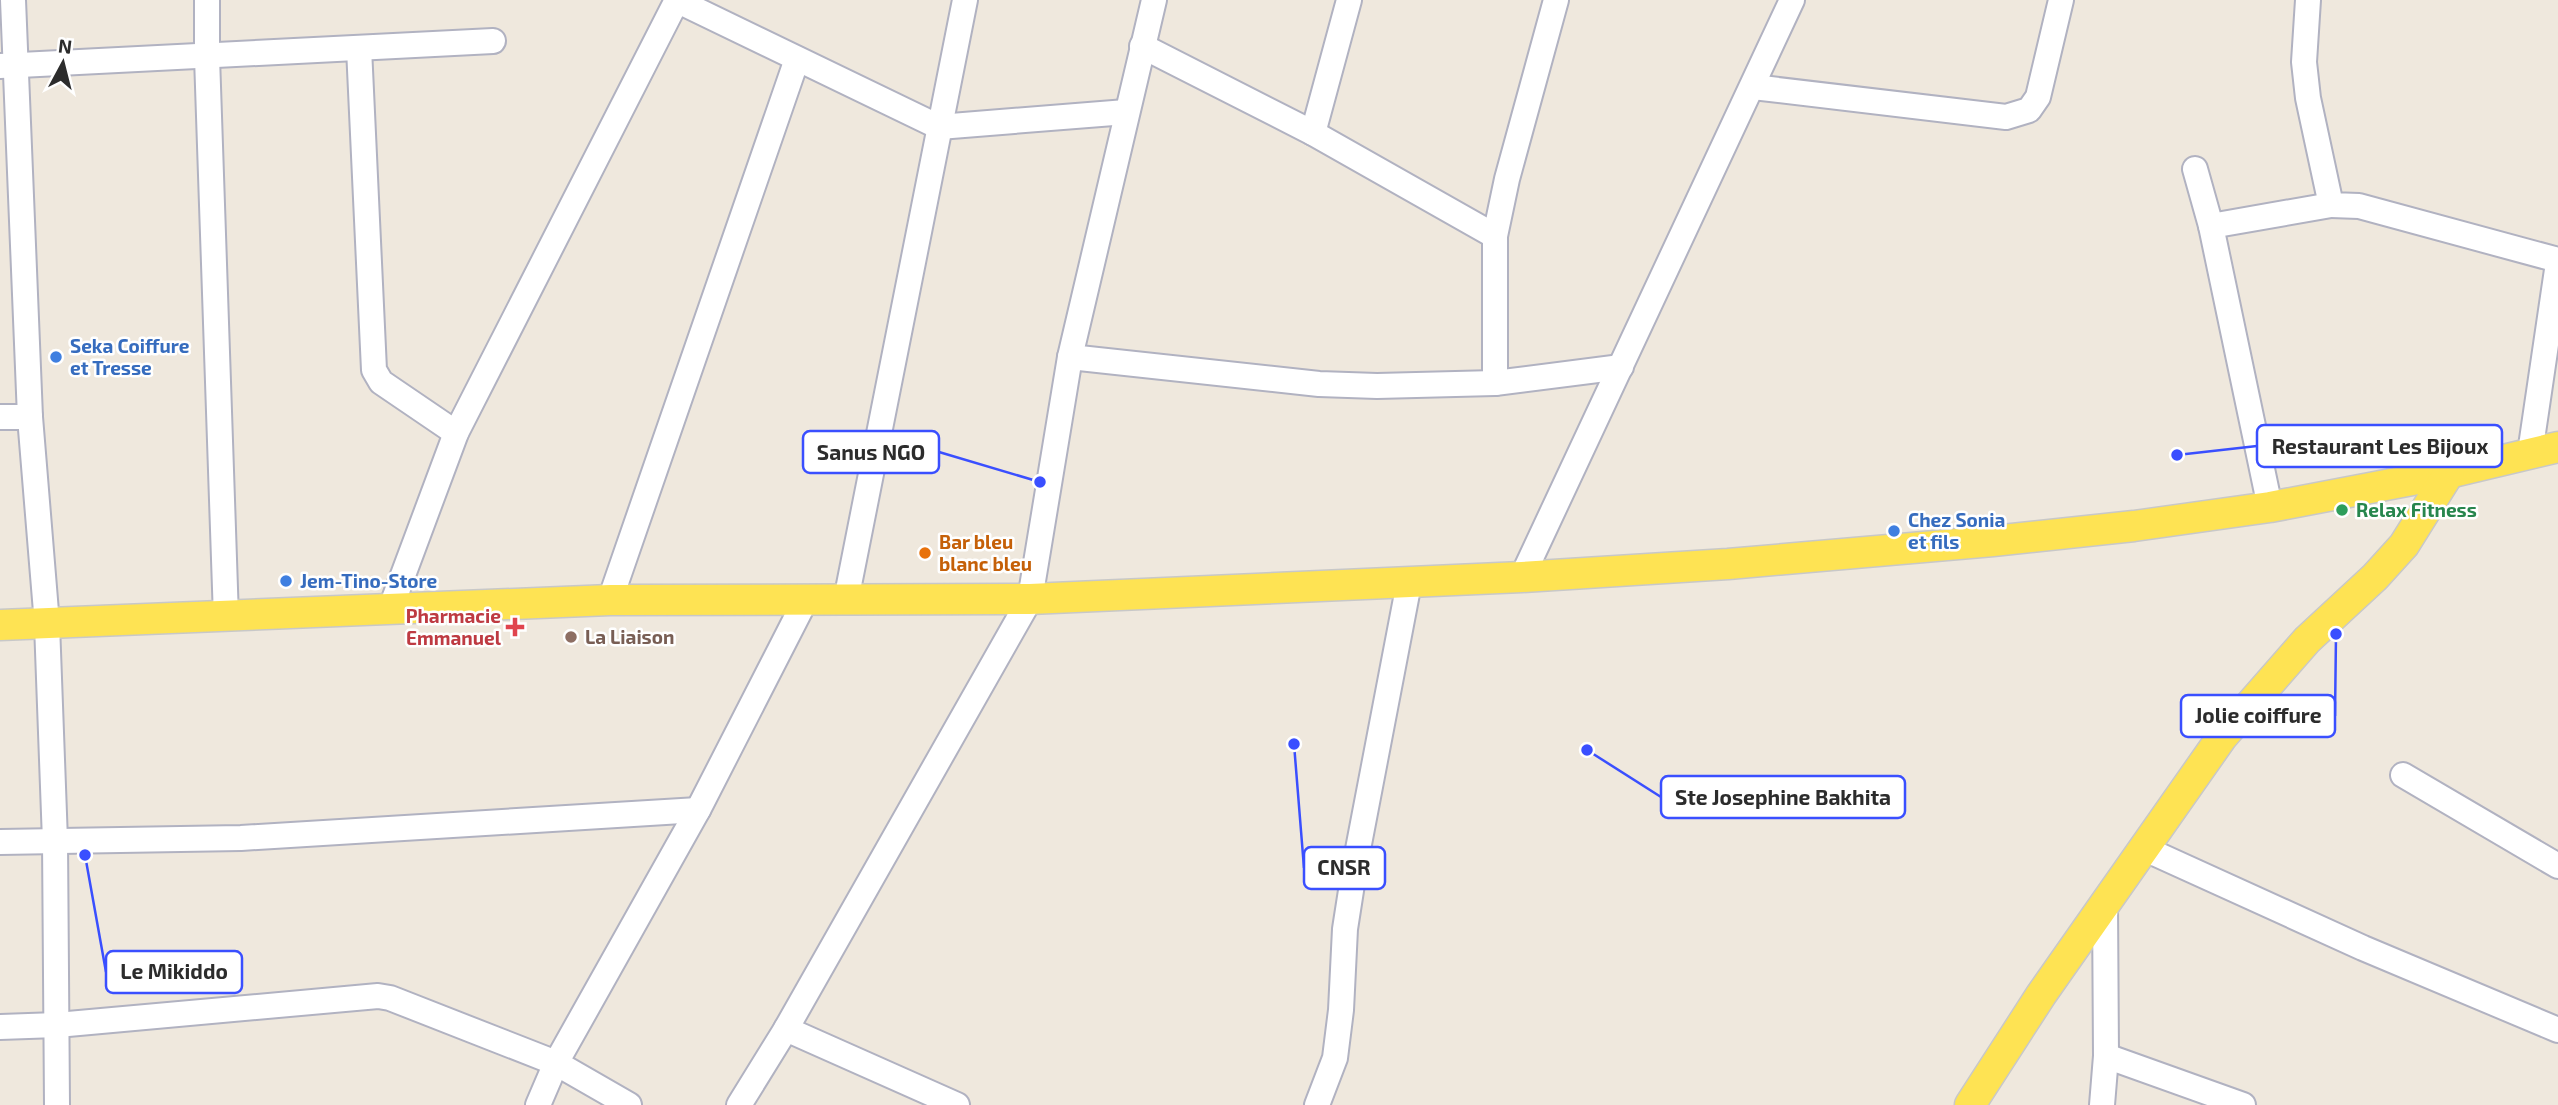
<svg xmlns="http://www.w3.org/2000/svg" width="2558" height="1105" font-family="'Exo 2',sans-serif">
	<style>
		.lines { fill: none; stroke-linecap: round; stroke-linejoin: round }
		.minor-casing { stroke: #b1b2c1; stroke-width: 28 }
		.major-casing { stroke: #c8c8c8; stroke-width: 33 }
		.minor { stroke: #fff; stroke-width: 24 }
		.major { stroke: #fee353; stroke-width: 30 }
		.shop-dot { fill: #3f7fe0; stroke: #fff; stroke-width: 2.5 }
		.leisure-dot { fill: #2e9e5b; stroke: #fff; stroke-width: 2.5 }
		.food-dot { fill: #e8710a; stroke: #fff; stroke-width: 2.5 }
		.health-dot { fill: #e0444e; stroke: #fff; stroke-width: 2.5 }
		.education-dot { fill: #8d6e63; stroke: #fff; stroke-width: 2.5 }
		.labels { text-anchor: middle; stroke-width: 5; stroke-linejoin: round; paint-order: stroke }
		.shop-label { font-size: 19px; font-weight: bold; fill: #366cbe; stroke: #fff; text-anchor: start }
		.leisure-label { font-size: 19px; font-weight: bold; fill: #27864d; stroke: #fff; text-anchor: start }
		.food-label { font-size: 19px; font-weight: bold; fill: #c56008; stroke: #fff; text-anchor: start }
		.health-label { font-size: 19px; font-weight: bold; fill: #be3a42; stroke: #fff; text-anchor: end }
		.education-label { font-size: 19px; font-weight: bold; fill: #785e54; stroke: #fff; text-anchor: start }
		.leader { fill: none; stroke: #3a4fff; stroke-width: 2.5 }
		.callout-dot { fill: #3a4fff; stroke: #fff; stroke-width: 2.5 }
		.callout { fill: #fff; stroke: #3a4fff; stroke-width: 2.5 }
		.callout-label { font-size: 21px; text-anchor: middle; font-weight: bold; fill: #2c2c2c }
	</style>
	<rect width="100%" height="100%" fill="#efe8dd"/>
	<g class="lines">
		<g class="minor-casing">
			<g id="minor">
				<path d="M 13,0 L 30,417 L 47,624 L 55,841 L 57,1105"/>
				<path d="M 207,0 L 207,57 L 226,618"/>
				<path d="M 676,0 L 939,127 L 1126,112"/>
				<path d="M 2308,0 L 2304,62 L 2308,98 L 2331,205 L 2359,206 L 2558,260"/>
				<path d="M 1142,46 L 1313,133 L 1495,236"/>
				<path d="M 359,48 L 374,370 L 381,382 L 456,433"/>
				<path d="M 0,66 L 493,41"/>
				<path d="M 1753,87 L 2006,117 L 2029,110 L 2038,97 L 2061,0"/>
				<path d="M 1313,133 L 1349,0"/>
				<path d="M 2195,169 L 2211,226 L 2270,507"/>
				<path d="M 2211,226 L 2331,205"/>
				<path d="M 1070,357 L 1319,384 L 1377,386 L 1495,383 L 1621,367"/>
				<path d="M 1495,383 L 1495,236 L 1507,179 L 1556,0"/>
				<path d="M 0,417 L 30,417"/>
				<path d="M 2530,453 L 2558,263"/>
				<path d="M 1522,577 L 1792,0"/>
				<path d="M 610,600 L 797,59"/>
				<path d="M 846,600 L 965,0"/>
				<path d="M 390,610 L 456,433 L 677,0"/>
				<path d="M 2403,775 L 2558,866"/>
				<path d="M 0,842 L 241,838 L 698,810"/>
				<path d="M 2143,848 L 2363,948 L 2558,1030"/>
				<path d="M 0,1027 L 57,1025 L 378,996 L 390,998 L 556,1063 L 629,1105"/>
				<path d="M 786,1029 L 957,1105"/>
				<path d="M 2106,1056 L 2243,1105"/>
				<path d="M 538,1105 L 556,1063 L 698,810 L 805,601"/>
				<path d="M 739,1105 L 786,1029 L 1030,599 L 1070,357 L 1154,0"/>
				<path d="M 1317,1105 L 1335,1058 L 1341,1010 L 1345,929 L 1355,865 L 1409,583"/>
				<path d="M 2102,1105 L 2106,1056 L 2105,903"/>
			</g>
		</g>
		<g class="major-casing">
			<g id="major">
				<path d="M 0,625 L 610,600 L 1030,599 L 1522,577 L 1728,564 L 1993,541 L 2134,526 L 2270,507 L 2449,473 L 2558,447"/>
				<path d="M 1970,1105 L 2041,995 L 2222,737 L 2307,640 L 2375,577 L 2404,545 L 2449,473"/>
			</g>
		</g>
		<use href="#minor" class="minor"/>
		<use href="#major" class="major"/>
	</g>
	<g class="shop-dot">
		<circle cx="56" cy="357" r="7"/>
		<circle cx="1894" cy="531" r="7"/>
		<circle cx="286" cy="581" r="7"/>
	</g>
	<circle class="leisure-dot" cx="2342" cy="510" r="7"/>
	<circle class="food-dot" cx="925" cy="553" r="7"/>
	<path class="health-dot" d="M511.5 616.5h7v7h7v7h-7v7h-7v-7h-7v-7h7z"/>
	<circle class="education-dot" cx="571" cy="637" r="7"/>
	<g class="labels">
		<g class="shop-label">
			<text x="70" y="353">Seka Coiffure<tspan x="70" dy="22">et Tresse</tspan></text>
			<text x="1908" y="527">Chez Sonia<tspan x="1908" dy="22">et fils</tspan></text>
			<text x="300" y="588">Jem-Tino-Store</text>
		</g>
		<g class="leisure-label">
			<text x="2356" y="517">Relax Fitness</text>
		</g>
		<g class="food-label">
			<text x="939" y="549">Bar bleu<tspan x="939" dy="22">blanc bleu</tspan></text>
		</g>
		<g class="health-label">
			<text x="501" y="623">Pharmacie<tspan x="501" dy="22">Emmanuel</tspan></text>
		</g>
		<g class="education-label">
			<text x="585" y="644">La Liaison</text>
		</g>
	</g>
	<path class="leader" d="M2177 455L2257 446M1040 482L939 452M2336 634L2335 716M1587 750L1661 797M1294 744L1304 868M85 855L106 972"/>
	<g class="callout-dot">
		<circle cx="2177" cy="455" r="7"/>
		<circle cx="1040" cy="482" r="7"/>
		<circle cx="2336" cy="634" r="7"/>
		<circle cx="1587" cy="750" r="7"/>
		<circle cx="1294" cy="744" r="7"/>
		<circle cx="85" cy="855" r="7"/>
	</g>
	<g class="callout">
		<rect x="2257" y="425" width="245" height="42" rx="7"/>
		<rect x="803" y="431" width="136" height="42" rx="7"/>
		<rect x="2181" y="695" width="154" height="42" rx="7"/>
		<rect x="1661" y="776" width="244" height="42" rx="7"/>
		<rect x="1304" y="847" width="81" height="42" rx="7"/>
		<rect x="106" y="951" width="136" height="42" rx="7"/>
	</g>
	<g class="callout-label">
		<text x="2380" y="454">Restaurant Les Bijoux</text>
		<text x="871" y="460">Sanus NGO</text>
		<text x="2258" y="723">Jolie coiffure</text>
		<text x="1783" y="805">Ste Josephine Bakhita</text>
		<text x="1344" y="875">CNSR</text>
		<text x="174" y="979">Le Mikiddo</text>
	</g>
	<g transform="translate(63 63) rotate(7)" stroke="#ffffff" stroke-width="5" paint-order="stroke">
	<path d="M0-5L12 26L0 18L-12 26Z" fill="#2c2c2c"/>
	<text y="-10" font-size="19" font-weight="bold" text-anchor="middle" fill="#2c2c2c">N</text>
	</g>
</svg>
